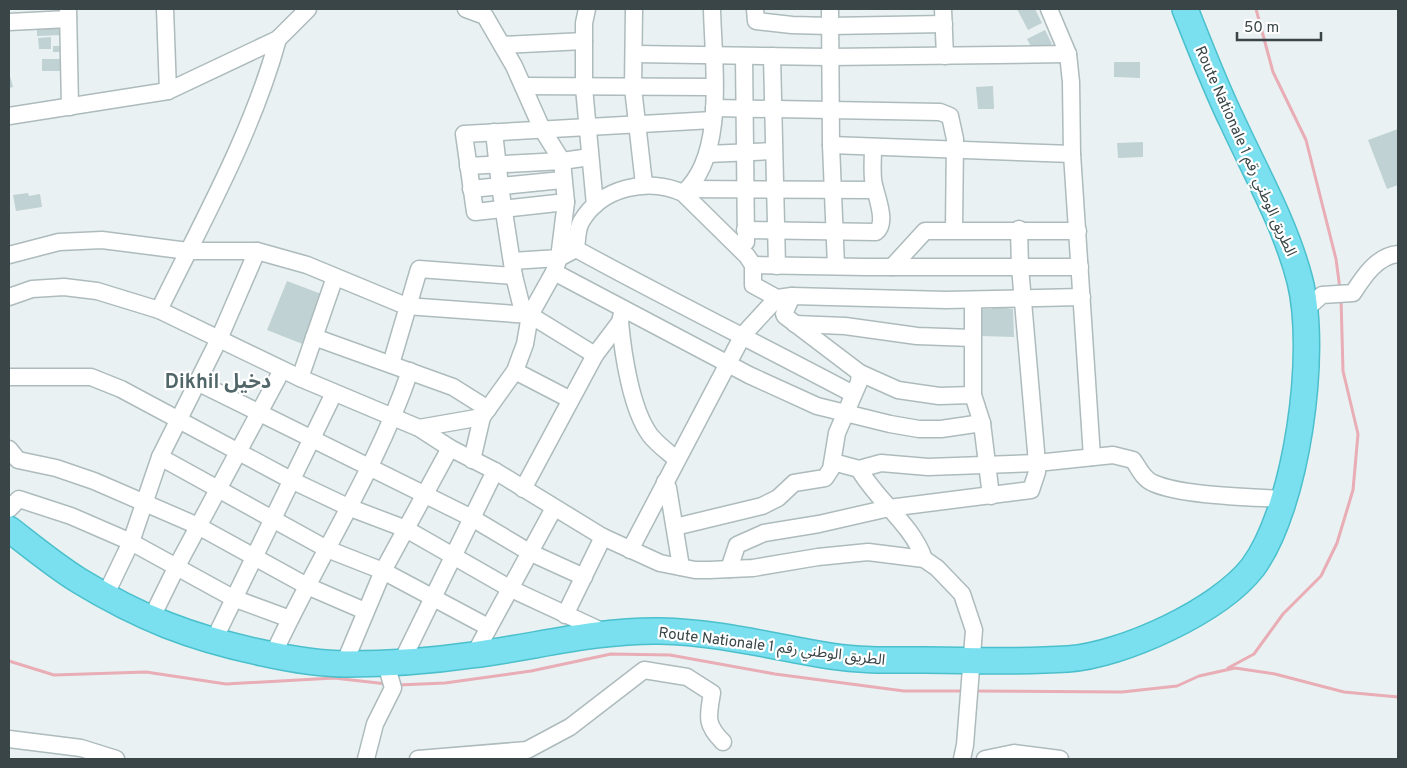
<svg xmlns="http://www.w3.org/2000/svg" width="1407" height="768" font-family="Overpass,'Noto Sans Arabic',sans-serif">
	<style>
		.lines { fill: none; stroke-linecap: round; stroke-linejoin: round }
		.stream { stroke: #e8adb5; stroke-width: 3 }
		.building { fill: #c0d2d3 }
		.minor-casing { stroke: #adbbbd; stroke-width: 19 }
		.highway-casing { stroke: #4bc0cc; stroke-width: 28 }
		.minor { stroke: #fff; stroke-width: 16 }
		.highway { stroke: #7adfee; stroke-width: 25 }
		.labels { text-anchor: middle; stroke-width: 4.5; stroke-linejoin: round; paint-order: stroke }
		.street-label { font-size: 15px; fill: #394546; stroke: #fff }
		.district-label { font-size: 20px; font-weight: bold; fill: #516668; stroke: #fff }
	</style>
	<rect width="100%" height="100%" fill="#eaf1f3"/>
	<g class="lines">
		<g class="stream">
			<path d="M 1256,9 L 1273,72 L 1306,140 L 1336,259 L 1340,289"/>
			<path d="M 9,661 L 54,675 L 146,672 L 226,684 L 334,678 L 387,684"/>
			<path d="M 1228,668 L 1254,654 L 1283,614 L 1321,576 L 1337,543 L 1353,490 L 1358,434 L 1343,371 L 1341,298"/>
			<path d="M 398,685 L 445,683 L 531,671 L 611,654 L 670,655 L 775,674 L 904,691 L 964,691"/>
			<path d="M 975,691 L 1122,692 L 1177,686 L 1199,676 L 1235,668 L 1275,674 L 1344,692 L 1398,697"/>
		</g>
	</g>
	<g class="building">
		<path d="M 1017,9 L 1035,9 L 1042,23 L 1028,30 Z"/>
		<path d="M 62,24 L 63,35 L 37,36 L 37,25 Z"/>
		<path d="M 1045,30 L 1052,44 L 1034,52 L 1027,39 Z"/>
		<path d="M 51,37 L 51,49 L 39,49 L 38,38 Z"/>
		<path d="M 53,46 L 60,46 L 61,52 L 53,52 Z"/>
		<rect x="42" y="59" width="19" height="12"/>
		<path d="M 1114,62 L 1140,62 L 1140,78 L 1114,77 Z"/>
		<path d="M 9,72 L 13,87 L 9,88 Z"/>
		<path d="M 993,86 L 994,109 L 978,109 L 976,87 Z"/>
		<path d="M 1398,129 L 1398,185 L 1387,189 L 1368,140 Z"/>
		<path d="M 1143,142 L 1143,157 L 1118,158 L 1117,143 Z"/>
		<path d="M 28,193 L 29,196 L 40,194 L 42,207 L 16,211 L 13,195 Z"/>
		<path d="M 287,281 L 324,295 L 305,345 L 267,330 Z"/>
		<path d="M 992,306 L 1013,309 L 1014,337 L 980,336 L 977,309 L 992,309 Z"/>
	</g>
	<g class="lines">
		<g class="minor-casing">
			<g id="minor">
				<path d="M 68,9 L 70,107"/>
				<path d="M 165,9 L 168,91"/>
				<path d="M 466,9 L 485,16 L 514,66 L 542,129 L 562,161 L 566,202 L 559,258 L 512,261"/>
				<path d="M 587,9 L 584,23 L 584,88 L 595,205"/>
				<path d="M 634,9 L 633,88 L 644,184"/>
				<path d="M 755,9 L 756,21 L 792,25 L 830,26 L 944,24"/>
				<path d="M 830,9 L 831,145 L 836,266"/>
				<path d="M 943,9 L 945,56"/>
				<path d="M 1049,9 L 1068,54 L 1071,82 L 1072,154 L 1092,457"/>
				<path d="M 9,22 L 68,19"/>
				<path d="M 502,45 L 584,41"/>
				<path d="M 635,54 L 829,57 L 1068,54"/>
				<path d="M 744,56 L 746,242"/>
				<path d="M 772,56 L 777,266"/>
				<path d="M 523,86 L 713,87"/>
				<path d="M 714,108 L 940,112 L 950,116 L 955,139 L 954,229"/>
				<path d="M 9,116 L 168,91 L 278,39 L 308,9"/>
				<path d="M 494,132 L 500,186 L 514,276 L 521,304 L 530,315 L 595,355"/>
				<path d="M 831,145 L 1072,154"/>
				<path d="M 708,154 L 773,151"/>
				<path d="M 468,166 L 562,161 L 590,157"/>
				<path d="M 471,189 L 562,180"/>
				<path d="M 688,189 L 875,190"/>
				<path d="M 683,193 C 727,156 713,62 712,9"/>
				<path d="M 566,202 L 475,212 L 464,134 L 713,120"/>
				<path d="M 745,230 L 876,232 C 889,222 874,192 873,179 C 872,168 873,158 873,147"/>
				<path d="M 576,249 C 667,299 761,345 853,394"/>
				<path d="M 9,255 L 59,242 L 102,240 L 188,251 L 257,251 L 307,265 L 406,306 L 530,315"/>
				<path d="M 753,265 L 866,267 L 1080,267"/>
				<path d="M 892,267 L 925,231 L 1078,231"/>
				<path d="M 554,272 L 749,375 L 817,406 L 890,424 L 919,429 L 941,429 L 982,423"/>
				<path d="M 792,296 L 784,314 L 785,316 L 860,373 L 898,390 L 939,396 L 973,395"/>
				<path d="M 9,297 L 32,289 L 64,287 L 97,291 L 159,310 L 300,378 L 419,428 L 450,448 L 495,471 L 603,537 L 660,563 L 695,570 L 709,570 L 753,568 L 818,557 L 868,552 L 924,559 L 937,568 L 962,594 L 974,630 L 965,745 L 962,759"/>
				<path d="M 973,300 L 973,395 L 982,423 L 991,496"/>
				<path d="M 159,310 C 202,222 252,134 278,39"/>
				<path d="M 1305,310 L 1322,295 L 1353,293 C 1364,276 1377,256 1398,254"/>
				<path d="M 620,322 C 623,354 631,409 650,435 C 657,444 668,452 676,459"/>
				<path d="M 795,324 L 845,326 L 917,336 L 972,338"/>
				<path d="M 314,337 L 453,387 L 488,409"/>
				<path d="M 391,364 L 419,269 L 514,276"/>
				<path d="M 515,371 L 569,399"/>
				<path d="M 9,377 L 91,377 L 121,389 L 291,480 L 348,507 L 406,529 L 509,588 L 606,633"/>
				<path d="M 300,378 L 335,277"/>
				<path d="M 197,382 L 472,518 L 529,552 L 584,577"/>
				<path d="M 419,428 L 482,417"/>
				<path d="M 9,449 L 18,460 L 56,468 L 94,481 L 198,526 L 307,586 L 365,611"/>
				<path d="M 160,457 L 327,549 L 383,571 L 488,627"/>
				<path d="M 472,460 L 482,417 L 515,371 L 525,344 L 530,315 L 554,272 L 559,258 L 576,249 C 577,241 577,229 581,222 C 601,187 649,177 683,193 L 747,256 L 753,265 L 753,285 L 777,298 L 792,296 L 946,300 L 1082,297"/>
				<path d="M 833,462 L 859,469 L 881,463 L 928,467 L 1037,463 L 1113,455 L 1133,460 C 1139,468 1143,479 1153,483 C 1182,496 1249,497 1282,499"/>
				<path d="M 859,469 C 877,501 912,524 924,559"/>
				<path d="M 665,482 L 668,488 L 681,567"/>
				<path d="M 523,489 L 595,355 L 620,322 L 623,309"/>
				<path d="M 9,509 L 19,499 L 71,516 L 131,542 L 233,598 L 290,619"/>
				<path d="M 675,527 L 762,506 L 778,498 L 794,483 L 825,478 L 831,469 L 837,433 L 859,382 L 860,373"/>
				<path d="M 630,550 L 743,335 L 777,298"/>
				<path d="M 729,569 L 737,545 L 764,533 L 819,524 L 889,508 L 1031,490 L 1037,472 L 1037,463 L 1020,267 L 1019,229"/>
				<path d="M 105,596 L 131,542 L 160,457 L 219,339 L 257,251"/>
				<path d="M 565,615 L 603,537"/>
				<path d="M 151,619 L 177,566 L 282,370"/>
				<path d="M 213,642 L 334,393"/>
				<path d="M 273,655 C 317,559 376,471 410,371"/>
				<path d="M 474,655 L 554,508"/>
				<path d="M 401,663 L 495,471"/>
				<path d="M 344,664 L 383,571 L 450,448"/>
				<path d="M 9,739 L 81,748 L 116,759"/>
				<path d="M 366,759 L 375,724 L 393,688 L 386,664"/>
				<path d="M 418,759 L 527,750 L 570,727 L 644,670 L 687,677 L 712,693 C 708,717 705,724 723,742"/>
				<path d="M 985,759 L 1014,753 L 1060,759"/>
			</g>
		</g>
		<g class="highway-casing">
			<path id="highway" d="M 9,529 C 31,546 54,565 78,580 C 140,618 192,638 263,653 C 290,659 320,664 348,664 C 390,664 430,661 472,655 C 535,647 596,630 660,631 C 718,632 774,647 830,656 C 862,661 894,660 925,660 C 973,661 1021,662 1068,659 C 1123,655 1219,611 1253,567 C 1297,507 1318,353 1300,281 C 1286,226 1257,175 1233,123 C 1215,86 1200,47 1185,9"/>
		</g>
		<use href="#minor" class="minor"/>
		<use href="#highway" class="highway"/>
	</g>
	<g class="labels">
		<g class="street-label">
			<text transform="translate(1246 151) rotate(66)" y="5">Route Nationale الطريق الوطني رقم 1</text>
			<text transform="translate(772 646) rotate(7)" y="5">Route Nationale الطريق الوطني رقم 1</text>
		</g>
		<g class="district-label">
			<text x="218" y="388">Dikhil دخيل</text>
		</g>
	</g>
	<rect width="1407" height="768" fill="none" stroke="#394546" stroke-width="20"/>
	<path d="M1237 32v8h84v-8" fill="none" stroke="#394546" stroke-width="2.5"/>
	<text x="1244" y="32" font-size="15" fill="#394546" stroke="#ffffff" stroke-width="4" paint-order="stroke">50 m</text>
</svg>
